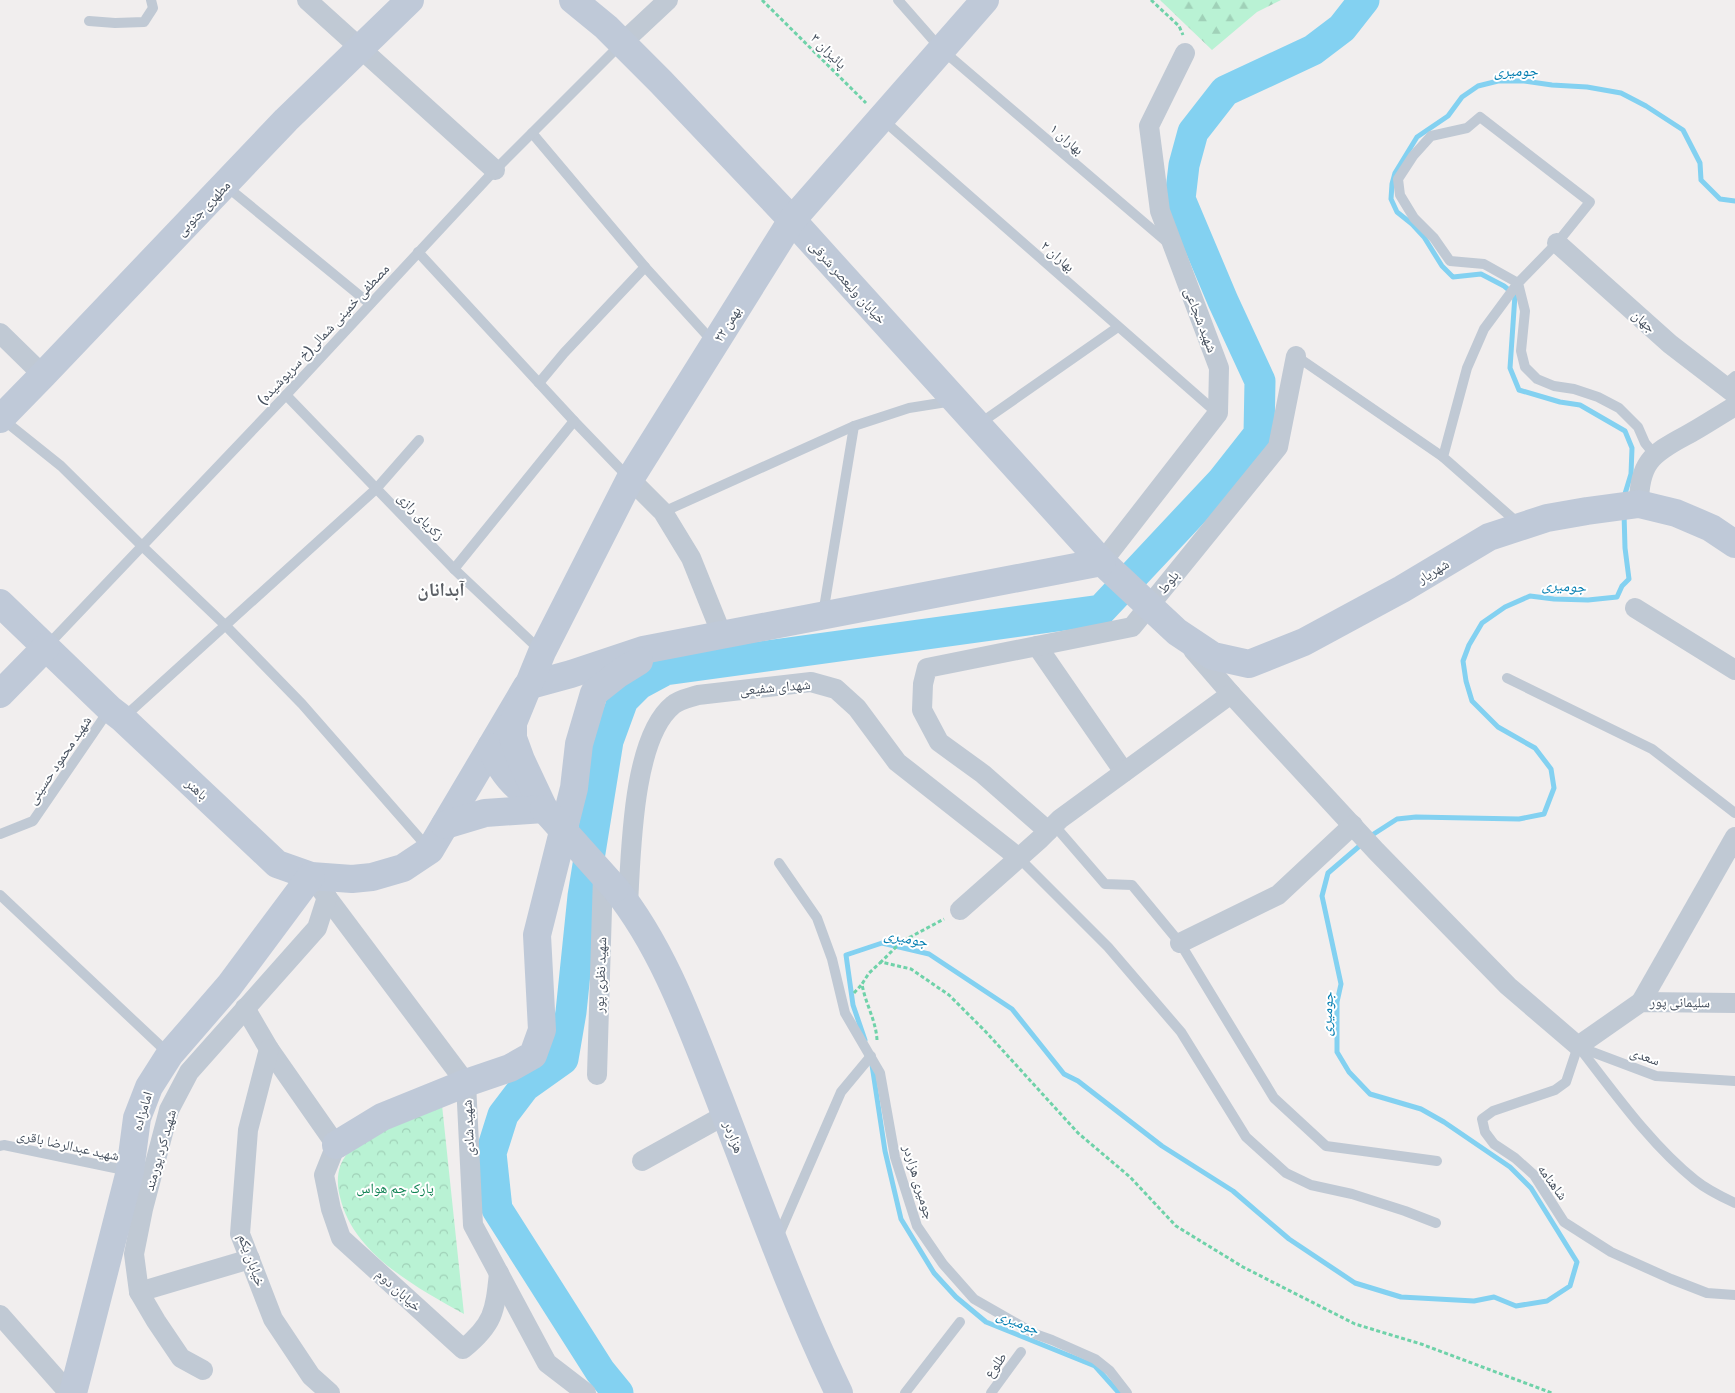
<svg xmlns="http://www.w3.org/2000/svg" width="1735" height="1393" font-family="Signika,'Noto Naskh Arabic',sans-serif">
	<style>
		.forest { fill: url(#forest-firs) }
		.park { fill: url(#park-crowns) }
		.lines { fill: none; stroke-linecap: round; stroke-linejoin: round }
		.stream { stroke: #83d1f1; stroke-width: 5 }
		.river { stroke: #83d1f1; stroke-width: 31 }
		.path { stroke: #6fd2a9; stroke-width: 3; stroke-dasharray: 4 2.5; stroke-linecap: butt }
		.lane { stroke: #c0c9d4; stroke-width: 10 }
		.street { stroke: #c0c9d4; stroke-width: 20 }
		.secondary { stroke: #bfc9d8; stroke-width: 28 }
		.secondary-bridge { stroke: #bfc9d8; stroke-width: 28 }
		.labels { text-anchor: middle; stroke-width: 4; stroke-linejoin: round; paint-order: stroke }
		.street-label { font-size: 14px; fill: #454f5d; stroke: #fff }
		.park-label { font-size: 14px; fill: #118354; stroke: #fff }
		.water-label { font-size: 15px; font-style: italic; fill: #037eb1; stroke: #fff }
		.district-label { font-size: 19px; font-weight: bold; fill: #5a5e64; stroke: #fff }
	</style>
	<defs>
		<pattern id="forest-firs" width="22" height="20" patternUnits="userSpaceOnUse" patternTransform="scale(1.25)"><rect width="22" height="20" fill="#b9f2d4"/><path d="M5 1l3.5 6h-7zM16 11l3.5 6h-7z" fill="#a0d1b8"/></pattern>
		<pattern id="park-crowns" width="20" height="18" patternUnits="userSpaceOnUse" patternTransform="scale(1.25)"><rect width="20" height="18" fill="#b9f2d4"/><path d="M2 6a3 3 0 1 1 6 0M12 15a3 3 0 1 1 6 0" fill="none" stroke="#a0d1b8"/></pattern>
	</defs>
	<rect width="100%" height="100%" fill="#f1eeee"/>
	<path class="forest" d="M 1160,0 L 1281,0 L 1257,12 L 1212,50 Z"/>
	<path class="park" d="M 442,1105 L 464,1314 C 416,1287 353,1254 340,1197 C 336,1182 337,1165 348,1153 C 372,1127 410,1118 442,1105 Z"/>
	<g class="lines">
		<g class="stream">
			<path d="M 1624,497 L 1631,474 L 1632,448 L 1625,431 L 1580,405 L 1560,402 L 1519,390 L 1510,368 L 1515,295 L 1504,286 L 1481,274 L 1453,277 L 1442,266 L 1424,237 L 1412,224 L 1397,212 L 1391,199 L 1392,184 L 1395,173 L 1417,137 L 1448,116 L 1462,97 L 1478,86 L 1498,81 L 1524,81 L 1552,85 L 1587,87 L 1621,93 L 1646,106 L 1683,130 L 1700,163 L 1701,180 L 1720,199 L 1735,201"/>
			<path d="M 1369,837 L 1397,819 L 1416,817 L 1519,819 L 1544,814 L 1554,788 L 1551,769 L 1535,748 L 1498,727 L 1472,701 L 1466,681 L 1463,661 L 1469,645 L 1482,623 L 1505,607 L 1530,596 L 1554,599 L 1588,600 L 1617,597 L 1622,586 L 1629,579 L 1625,548 L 1624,513"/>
			<path d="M 865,1040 L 853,1005 L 846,955 L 882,943 L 929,954 L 1012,1009 L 1064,1074 L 1078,1081 L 1162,1146 L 1233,1191 L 1289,1239 L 1355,1283 L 1401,1297 L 1474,1301 L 1494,1297 L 1516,1306 L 1547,1301 L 1570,1286 L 1577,1262 L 1531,1188 L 1510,1167 L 1444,1122 L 1421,1109 L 1370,1094 L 1349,1072 L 1337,1052 L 1337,1002 L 1341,984 L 1322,896 L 1328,873 L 1363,843"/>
			<path d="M 872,1065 L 885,1151 L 901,1219 L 934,1273 L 956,1297 L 986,1322 L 1095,1366 L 1119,1393"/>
		</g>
		<path class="river" d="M 618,1393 L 600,1371 L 497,1209 L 491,1153 L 503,1115 L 525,1086 L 563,1059 L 571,1012 L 583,896 L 608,741 L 623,700 L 639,684 L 665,670 L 1101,610 L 1222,481 L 1259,434 L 1260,381 L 1223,301 L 1180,199 L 1184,165 L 1193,132 L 1225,91 L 1313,50 L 1342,28 L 1364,0"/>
		<g class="path">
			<path d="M 762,0 L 866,103"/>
			<path d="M 1151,0 L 1179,26 L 1183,35"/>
			<path d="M 880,963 L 901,942 L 944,919"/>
			<path d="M 854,993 L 863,983"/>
			<path d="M 877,1040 C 876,1020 865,1003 862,984 L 869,973 L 881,962 L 911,969 L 949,995 L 986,1032 L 1078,1133 L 1130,1177 L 1176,1226 L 1243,1267 L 1355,1324 L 1421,1344 L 1552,1393"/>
		</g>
		<g class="lane">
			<path d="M 898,0 L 941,49 L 1168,243"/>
			<path d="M 89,21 L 115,23 L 144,22 L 153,8 L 151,0"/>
			<path d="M 882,119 L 1217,413"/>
			<path d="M 532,133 L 645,267 L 714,343"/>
			<path d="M 226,186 L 370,304"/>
			<path d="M 418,252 L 574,421 L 629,478"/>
			<path d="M 1296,356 L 1443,457"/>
			<path d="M 539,383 L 564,353 L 645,267"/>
			<path d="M 1723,386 L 1735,376"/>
			<path d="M 286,395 L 454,569 L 541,651"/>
			<path d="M 1,418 L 61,466 L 142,546 L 226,626 L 302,704 L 429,849"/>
			<path d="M 979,424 L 1118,327"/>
			<path d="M 663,512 L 854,426 L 909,408 L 953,401"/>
			<path d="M 1519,524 L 1443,457 L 1467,368 L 1484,329 L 1518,283 L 1557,243 L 1590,202 L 1480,117 L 1467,128 L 1431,136 L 1413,156 L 1398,179 L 1400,195 L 1414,218 L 1434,238 L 1450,261 L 1484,264 L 1518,283 L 1525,311 L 1521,351 L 1525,367 L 1537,379 L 1554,386 L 1574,389 L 1598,397 L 1619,408 L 1638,427 L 1645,443 L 1655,455"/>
			<path d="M 454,569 L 574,421"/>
			<path d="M 823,614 L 854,426"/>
			<path d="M 46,647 L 286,395 L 495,170 L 621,44"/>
			<path d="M 1507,678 L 1652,749 L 1735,813"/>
			<path d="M 123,718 L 376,489 L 419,440"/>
			<path d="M 1054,825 L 1105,884 L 1132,885 L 1180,943 L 1274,1098 L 1326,1146 L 1437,1161"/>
			<path d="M 0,834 L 33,821 L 109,710"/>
			<path d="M 1019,858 L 1108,947 L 1181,1032 L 1246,1137 L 1286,1173 L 1311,1185 L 1352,1194 L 1405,1211 L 1436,1223"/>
			<path d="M 779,863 L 817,918 L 832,959 L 845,1013 L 880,1073 L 895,1157 L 917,1226 L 943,1264 L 974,1299 L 1035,1334 L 1052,1340 L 1095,1359 L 1110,1371 L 1127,1393"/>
			<path d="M 0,895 L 169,1054"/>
			<path d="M 1578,1046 L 1566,1082 L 1555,1090 L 1493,1111 L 1482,1119 L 1485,1132 L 1494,1144 L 1515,1158 L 1534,1175 L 1564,1222 L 1611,1252 L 1671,1279 L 1707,1293 L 1735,1295"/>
			<path d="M 1578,1046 C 1613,1091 1651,1145 1695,1180 C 1706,1189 1722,1197 1735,1203"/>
			<path d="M 1579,1047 L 1656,1076 L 1735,1081"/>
			<path d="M 0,1146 L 4,1145 L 129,1171"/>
			<path d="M 778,1237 L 841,1092 L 871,1056"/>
			<path d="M 905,1393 L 960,1322"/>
			<path d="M 991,1393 L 1021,1352"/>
		</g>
		<g class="street">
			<path d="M 307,0 L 495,170"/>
			<path d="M 622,43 L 668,0"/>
			<path d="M 1557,243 L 1670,344 L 1735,394"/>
			<path d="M 0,333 L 43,375"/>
			<path d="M 630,479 L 663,512 L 691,558 L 722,635"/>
			<path d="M 1639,504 C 1639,464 1651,454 1685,436 C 1702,427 1718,416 1735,406"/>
			<path d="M 1102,562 L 1218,413 L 1219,368 L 1160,211 L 1149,126 L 1185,53"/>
			<path d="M 1635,608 L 1735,670"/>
			<path d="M 1037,646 L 1124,772"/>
			<path d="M 1193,650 L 1231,694 L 1376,851 L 1508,986 L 1578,1046 L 1641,1002 L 1735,1003"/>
			<path d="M 1048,831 L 983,774 L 939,742 L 922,710 L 923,684 L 927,668 L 1132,627 L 1278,447 L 1296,356"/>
			<path d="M 311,876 L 466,1083 L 473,1225 L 547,1363 L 586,1393"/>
			<path d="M 628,904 C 631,854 632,738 673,705 C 680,699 689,698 698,695 L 811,682 L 836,689 L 857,708 L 897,762 L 1019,858"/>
			<path d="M 960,910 L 1040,839 L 1060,819 L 1231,694"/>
			<path d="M 1180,943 L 1278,895 L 1353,825"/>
			<path d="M 1641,1002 L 1735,837"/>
			<path d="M 245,1008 L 269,1049 L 336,1145 L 324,1175 L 331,1209 L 341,1238 L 463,1349 C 494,1324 495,1311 499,1273"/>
			<path d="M 269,1049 L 248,1130 L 240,1234 L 273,1319 L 311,1376 L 330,1393"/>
			<path d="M 597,1075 L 603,875"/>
			<path d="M 642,1161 L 725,1115"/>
			<path d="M 139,1292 L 250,1259"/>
			<path d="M 0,1315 L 69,1393"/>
			<path d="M 203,1370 L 181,1358 L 156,1321 L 139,1292 L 134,1254 L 143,1209 L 169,1110 L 189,1072 L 317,928 L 327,897"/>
		</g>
		<g class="secondary">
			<path d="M 573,0 L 606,27 L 661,82 L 792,220 L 1102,562 L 1177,632 L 1213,656 L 1249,664 L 1304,642 L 1402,589 L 1489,537 L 1547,518 L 1587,511 L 1639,504 L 1676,513 L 1711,528 L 1735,544"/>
			<path d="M 0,419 L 43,375 L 286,120 L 410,0"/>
			<path d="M 0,603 L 110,709 L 123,719 L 277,864 L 311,876 L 352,879 L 372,877 L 403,868 L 430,850 L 527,686 L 571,674 L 643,650 L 1102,562"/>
			<path d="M 0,694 L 46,647"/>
			<path d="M 491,747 C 500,772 516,787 537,804"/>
			<path d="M 544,809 L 521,760 L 513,738 L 513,723 L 542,652 L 630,479 L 792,220 L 985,0"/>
			<path d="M 445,825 L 485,813 L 544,809"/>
			<path d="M 615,888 C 664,949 691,1027 719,1098 C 757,1197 793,1298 839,1393"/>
			<path d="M 336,1145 L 382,1117 L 466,1083 L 510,1068 L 533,1055 L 542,1030 L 537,935 L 574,788 L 579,744 L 594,693 L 618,674 L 639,661"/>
			<path d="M 73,1393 L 130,1171 L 137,1118 L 149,1087 L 170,1054 L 229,986 L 311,876"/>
		</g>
		<path class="secondary-bridge" d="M 544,809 L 615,888"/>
	</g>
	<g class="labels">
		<g class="street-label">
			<text transform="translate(829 51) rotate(45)" y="5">پائیزان ۳</text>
			<text transform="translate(1067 139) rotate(41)" y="5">بهاران ۱</text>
			<text transform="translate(203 208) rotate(-46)" y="5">مطهری جنوبی</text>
			<text transform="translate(1058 256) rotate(41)" y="5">بهاران ۲</text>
			<text transform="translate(848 282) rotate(48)" y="5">خیابان ولیعصر شرقی</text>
			<text transform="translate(1201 320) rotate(69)" y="5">شهید شجاعی</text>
			<text transform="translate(1644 321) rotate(42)" y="5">جهان</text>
			<text transform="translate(727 324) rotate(-58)" y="5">۲۲ بهمن</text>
			<text transform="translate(323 334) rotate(-47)" y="5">مصطفی خمینی شمالی(خ سرپوشیده)</text>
			<text transform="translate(421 516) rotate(46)" y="5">زکریای رازی</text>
			<text transform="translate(1433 571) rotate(-31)" y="5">شهریار</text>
			<text transform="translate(1168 582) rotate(-51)" y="5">بلوط</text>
			<text transform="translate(775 687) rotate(-5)" y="5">شهدای شفیعی</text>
			<text transform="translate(59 760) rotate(-56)" y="5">شهید محمود حسینی</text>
			<text transform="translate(197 789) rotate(43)" y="5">باهنر</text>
			<text transform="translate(600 975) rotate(-88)" y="5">شهید نظری پور</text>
			<text transform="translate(1680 1002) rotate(1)" y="5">سلیمانی پور</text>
			<text transform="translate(1645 1056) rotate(19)" y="5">سعدی</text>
			<text transform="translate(142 1111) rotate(-73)" y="5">امامزاده</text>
			<text transform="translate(468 1128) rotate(-93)" y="5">شهید شادی</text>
			<text transform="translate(734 1137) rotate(69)" y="5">هزاردر</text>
			<text transform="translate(68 1145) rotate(12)" y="5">شهید عبدالرضا باقری</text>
			<text transform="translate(160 1150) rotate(-74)" y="5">شهید کرد پورمند</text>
			<text transform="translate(919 1182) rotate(73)" y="5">جومیری هزاردر</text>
			<text transform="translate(1553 1182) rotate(54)" y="5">شاهنامه</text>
			<text transform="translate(252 1260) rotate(70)" y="5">خیابان یکم</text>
			<text transform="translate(399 1290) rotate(42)" y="5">خیابان دوم</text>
			<text transform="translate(995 1365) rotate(-53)" y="5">طلوع</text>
		</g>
		<g class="park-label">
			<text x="395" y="1193">پارک چم هواس</text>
		</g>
		<g class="water-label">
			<text x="1516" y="76">جومیری</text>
			<text transform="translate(1564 586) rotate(4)" y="5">جومیری</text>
			<text transform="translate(906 938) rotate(11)" y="5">جومیری</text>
			<text transform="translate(1327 1014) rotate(-87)" y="5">جومیری</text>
			<text transform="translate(1018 1322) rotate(22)" y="5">جومیری</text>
		</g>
		<g class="district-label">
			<text x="441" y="596">آبدانان</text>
		</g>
	</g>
</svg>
